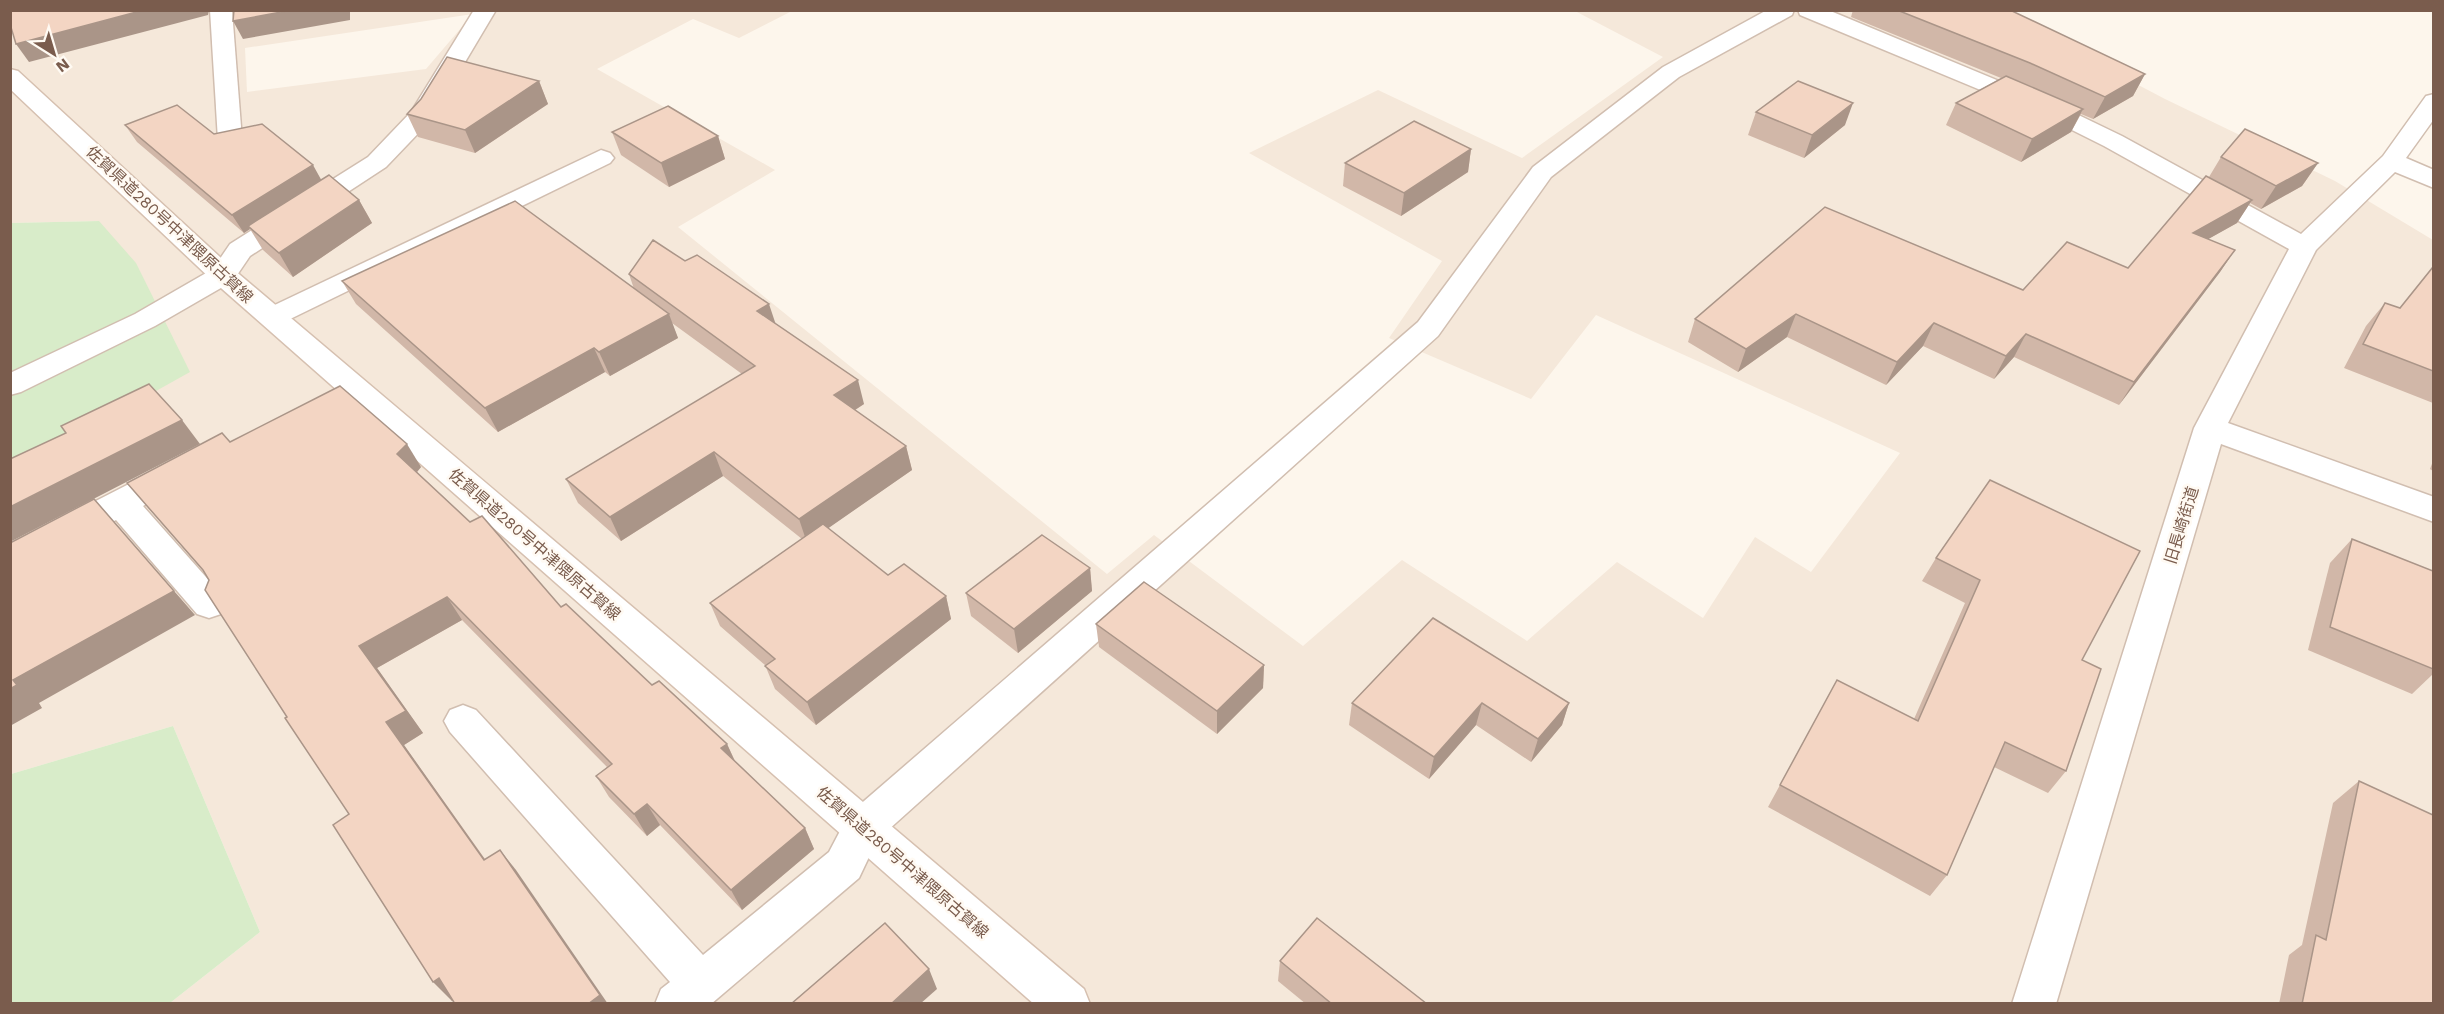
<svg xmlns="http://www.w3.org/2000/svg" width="2444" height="1014" font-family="'Work Sans','Noto Sans JP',sans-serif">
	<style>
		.residential { fill: #f5e8da; fill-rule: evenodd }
		.green { fill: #d8ecc9 }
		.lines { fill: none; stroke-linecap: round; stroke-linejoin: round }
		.street-casing { stroke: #d1beb0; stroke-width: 3 }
		.secondary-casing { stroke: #d6c0b0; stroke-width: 3 }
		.street { fill: #fff; fill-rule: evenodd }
		.secondary { fill: #fff; fill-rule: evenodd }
		.wall { fill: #d1b7a8 }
		.shaded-wall { fill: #aa9588 }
		.building { fill: #f3d5c3; stroke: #aa9588; stroke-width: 1.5 }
		.labels { text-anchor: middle; stroke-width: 5; stroke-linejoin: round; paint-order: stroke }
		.street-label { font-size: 16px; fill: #7a5c4d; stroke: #fffaf3 }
	</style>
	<rect width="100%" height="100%" fill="#fdf6ec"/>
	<path class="residential" d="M 11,11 L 792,11 L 739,38 L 693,19 L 597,69 L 775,170 L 678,227 L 1107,574 L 1154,535 L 1303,646 L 1402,560 L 1527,641 L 1617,562 L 1703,618 L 1755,537 L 1811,572 L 1900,453 L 1596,315 L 1531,399 L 1389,338 L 1442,261 L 1249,153 L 1378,90 L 1522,158 L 1663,57 L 1575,11 L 1998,11 L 2165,99 L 2335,181 L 2433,240 L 2433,1003 L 170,1003 L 260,932 L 173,726 L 11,774 L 11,472 L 99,221 L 11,223 ZM 473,14 L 426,69 L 247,92 L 245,48 Z"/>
	<g class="green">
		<path d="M 99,221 L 136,263 L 190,372 L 11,472 L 10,223 Z"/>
		<path d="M 173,726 L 260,932 L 170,1003 L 11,1003 L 11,774 Z"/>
	</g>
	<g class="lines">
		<g class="street-casing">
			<g id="street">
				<path d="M 210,10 L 232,10 L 242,140 L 239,145 L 230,147 L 221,145 L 218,140 Z"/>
				<path d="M 474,10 L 496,10 L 430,121 L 386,167 L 250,256 L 233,281 L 155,326 L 21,392 L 10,395 L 10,373 L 135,314 L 213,269 L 230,244 L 368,157 L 411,112 Z"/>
				<path d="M 1767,10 L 1794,10 L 1792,15 L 1679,77 L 1551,177 L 1438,336 L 877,840 L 859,878 L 711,1004 L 655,1004 L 661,989 L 670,982 L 450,732 L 444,721 L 450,710 L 463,705 L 476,710 L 703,955 L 829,852 L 849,814 L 1418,322 L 1533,167 L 1663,67 Z"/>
				<path d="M 1798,10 L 1828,10 L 2064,108 L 2122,136 L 2301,234 L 2383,156 L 2426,96 L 2434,94 L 2434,119 L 2406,158 L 2434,170 L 2434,188 L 2395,172 L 2316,250 L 2228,423 L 2434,497 L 2434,522 L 2221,444 L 2056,1004 L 2012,1004 L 2194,428 L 2289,249 L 2104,146 L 2048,118 L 1800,15 Z"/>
				<path d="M 601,150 L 610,153 L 614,158 L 610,163 L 282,323 L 272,326 L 262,323 L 258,317 L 262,311 Z"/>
				<path d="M 177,461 L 188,465 L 193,473 L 188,481 L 143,506 L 221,594 L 227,604 L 221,614 L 209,618 L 197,614 L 116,520 L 22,570 L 10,574 L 10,545 L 166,465 Z"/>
			</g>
		</g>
		<g class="secondary-casing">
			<path id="secondary" d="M 10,69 L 18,71 L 233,269 L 1084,989 L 1090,1004 L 1034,1004 L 213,281 L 10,89 Z"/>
		</g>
		<use href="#street" class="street"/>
		<use href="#secondary" class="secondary"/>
	</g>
	<g class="wall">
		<path d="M 1853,10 L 2010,10 L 2145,74 L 2133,96 L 2093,119 L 2081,114 L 2071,132 L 2021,162 L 1946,125 L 1956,103 L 2001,78 L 1851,17 Z"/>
		<path d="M 539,81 L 548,104 L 475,153 L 418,137 L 407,114 Z"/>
		<path d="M 1756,112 L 1845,125 L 1804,158 L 1748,135 Z"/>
		<path d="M 125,125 L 214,134 L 321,180 L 359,200 L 372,223 L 293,277 L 263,250 L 250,229 L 244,233 L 137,142 Z"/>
		<path d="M 612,132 L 718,136 L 725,159 L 669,187 L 621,155 Z"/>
		<path d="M 1471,149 L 1468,172 L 1401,216 L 1343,186 L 1345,163 Z"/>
		<path d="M 2221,157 L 2318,163 L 2302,186 L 2261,209 L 2250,203 L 2237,223 L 2208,239 L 2235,250 L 2220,272 L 2119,405 L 2014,357 L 1994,379 L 1923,346 L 1886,385 L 1787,337 L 1738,372 L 1688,342 L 1695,319 L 2023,290 L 2128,268 L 2209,177 Z"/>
		<path d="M 2433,267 L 2433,403 L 2344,368 L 2366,326 L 2385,303 L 2400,308 Z"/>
		<path d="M 629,274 L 775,323 L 864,404 L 855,410 L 906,446 L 912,470 L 828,528 L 888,575 L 946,596 L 951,619 L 816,725 L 775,689 L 765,665 L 720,626 L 710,603 L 802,539 L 723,476 L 621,541 L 578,503 L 566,479 L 742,374 L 672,323 L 678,338 L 610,376 L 605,372 L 498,432 L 356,304 L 342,281 L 634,289 Z"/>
		<path d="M 230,442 L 421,467 L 417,472 L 561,607 L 652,685 L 727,744 L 735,761 L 805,828 L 814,849 L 742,910 L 660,825 L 647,836 L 609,797 L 596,776 L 607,767 L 462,620 L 377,668 L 423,733 L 404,745 L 485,859 L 516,870 L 453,1000 L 452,1001 L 349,814 L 287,717 L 205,573 L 127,483 Z"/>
		<path d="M 2433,461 L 2433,471 L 2430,469 Z"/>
		<path d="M 1990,480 L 2082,660 L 2066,771 L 2048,793 L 1994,767 L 1947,875 L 1930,896 L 1768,807 L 1837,680 L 1914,719 L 1965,603 L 1922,581 L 1936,558 Z"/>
		<path d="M 2352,539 L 2433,571 L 2433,674 L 2412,694 L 2308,650 L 2330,563 Z"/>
		<path d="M 1090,568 L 1092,591 L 1018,653 L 971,616 L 966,593 Z"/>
		<path d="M 1096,624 L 1264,665 L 1263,688 L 1217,734 L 1099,647 Z"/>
		<path d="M 1352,703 L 1569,703 L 1562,725 L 1531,762 L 1476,725 L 1429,779 L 1349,725 Z"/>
		<path d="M 2359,781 L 2433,1004 L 2279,1004 L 2289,955 L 2302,945 L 2333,803 Z"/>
		<path d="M 1280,961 L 1427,1004 L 1306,1004 L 1278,981 Z"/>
	</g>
	<g class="shaded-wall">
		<path d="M 144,10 L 209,10 L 208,15 L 29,62 L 16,44 Z"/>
		<path d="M 292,10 L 350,10 L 350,20 L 243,39 L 233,21 Z"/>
		<path d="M 2145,74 L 2133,96 L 2093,119 L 2105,97 Z"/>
		<path d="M 539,81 L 548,104 L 475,153 L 465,130 Z"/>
		<path d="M 1853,103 L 1845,125 L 1804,158 L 1812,135 Z"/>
		<path d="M 2083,109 L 2071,132 L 2021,162 L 2032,139 Z"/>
		<path d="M 718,136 L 725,159 L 669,187 L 661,163 Z"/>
		<path d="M 1471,149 L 1468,172 L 1401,216 L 1404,193 Z"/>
		<path d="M 2318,163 L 2302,186 L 2261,209 L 2276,186 Z"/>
		<path d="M 313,165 L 323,183 L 248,226 L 250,229 L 244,233 L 232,215 Z"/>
		<path d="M 359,200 L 372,223 L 293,277 L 279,253 Z"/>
		<path d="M 2252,200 L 2237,223 L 2178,256 L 2193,233 Z"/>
		<path d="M 2235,250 L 2220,272 L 2119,405 L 2134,382 Z"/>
		<path d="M 769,304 L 777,328 L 757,311 Z"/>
		<path d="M 669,314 L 678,338 L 610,376 L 599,352 Z"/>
		<path d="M 1796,314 L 1787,337 L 1738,372 L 1746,349 Z"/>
		<path d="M 1934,323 L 1923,346 L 1886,385 L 1897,362 Z"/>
		<path d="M 2026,334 L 2014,357 L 1994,379 L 2006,356 Z"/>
		<path d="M 594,348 L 605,372 L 498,432 L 485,408 Z"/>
		<path d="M 858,380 L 864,404 L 841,419 L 834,395 Z"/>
		<path d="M 182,420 L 200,444 L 10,542 L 10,507 Z"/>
		<path d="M 407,444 L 421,467 L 412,478 L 397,454 Z"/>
		<path d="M 906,446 L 912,470 L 807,543 L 799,519 Z"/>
		<path d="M 714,452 L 723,476 L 621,541 L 610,517 Z"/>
		<path d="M 94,499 L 195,615 L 39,703 L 42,708 L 10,726 L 10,689 L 13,680 Z"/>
		<path d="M 1090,568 L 1092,591 L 1018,653 L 1014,629 Z"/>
		<path d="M 946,596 L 951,619 L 816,725 L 807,702 Z"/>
		<path d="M 447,597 L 462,620 L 377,668 L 423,733 L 404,745 L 500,881 L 484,860 L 386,722 L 359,646 Z"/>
		<path d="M 1264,665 L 1263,688 L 1217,734 L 1217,711 Z"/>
		<path d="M 1482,703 L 1476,725 L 1429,779 L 1434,757 Z"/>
		<path d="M 1569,703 L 1562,725 L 1531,762 L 1538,739 Z"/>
		<path d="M 727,744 L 737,766 L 721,748 Z"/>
		<path d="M 647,804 L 660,825 L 647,836 L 634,814 Z"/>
		<path d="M 805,828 L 814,849 L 742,910 L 731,890 Z"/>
		<path d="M 500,850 L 516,870 L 608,1004 L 588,1004 Z"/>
		<path d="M 929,969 L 937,989 L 920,1004 L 891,1004 Z"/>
		<path d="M 439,978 L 458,997 L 452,1001 L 433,982 Z"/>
	</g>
	<g class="building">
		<path d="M 10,10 L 144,10 L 16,44 L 10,24 Z"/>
		<path d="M 234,10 L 292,10 L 233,21 Z"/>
		<path d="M 1897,10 L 2010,10 L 2145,74 L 2105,97 L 2030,63 Z"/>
		<path d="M 447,57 L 539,81 L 465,130 L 407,114 L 421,99 Z"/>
		<path d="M 2006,76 L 2083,109 L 2032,139 L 1956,103 Z"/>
		<path d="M 1798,81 L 1853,103 L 1812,135 L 1756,112 Z"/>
		<path d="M 177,105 L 214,134 L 262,124 L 313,165 L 232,215 L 125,125 Z"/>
		<path d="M 668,106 L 718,136 L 661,163 L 612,132 Z"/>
		<path d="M 1414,121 L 1471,149 L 1404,193 L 1345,163 Z"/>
		<path d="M 2245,129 L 2318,163 L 2276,186 L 2221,157 Z"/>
		<path d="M 329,175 L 359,200 L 279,253 L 248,226 Z"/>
		<path d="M 2206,176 L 2252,200 L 2193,233 L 2235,250 L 2134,382 L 2026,334 L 2006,356 L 1934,323 L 1897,362 L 1796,314 L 1746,349 L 1695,319 L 1825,207 L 2023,290 L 2067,242 L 2128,268 Z"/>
		<path d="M 515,201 L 669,314 L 599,352 L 594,348 L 485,408 L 342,281 Z"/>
		<path d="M 653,240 L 685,261 L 697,255 L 769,304 L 757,311 L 858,380 L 834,395 L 906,446 L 799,519 L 714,452 L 610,517 L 566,479 L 755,366 L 629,274 Z"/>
		<path d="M 2433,267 L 2433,371 L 2363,344 L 2385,303 L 2400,308 Z"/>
		<path d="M 149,384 L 182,420 L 10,507 L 10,459 L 66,433 L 61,426 Z"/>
		<path d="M 340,386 L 407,444 L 397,454 L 470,522 L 482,516 L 561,607 L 566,604 L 652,685 L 659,681 L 727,744 L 721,748 L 805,828 L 731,890 L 647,804 L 634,814 L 596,776 L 612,764 L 447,597 L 359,646 L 406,711 L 386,722 L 484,860 L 500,850 L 600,995 L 588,1004 L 455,1004 L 439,978 L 433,982 L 333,825 L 349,814 L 285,718 L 287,717 L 205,590 L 209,580 L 203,570 L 127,483 L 222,433 L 230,442 Z"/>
		<path d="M 1990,480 L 2140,551 L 2082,660 L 2101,669 L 2066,771 L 2005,742 L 1947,875 L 1780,785 L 1837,680 L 1918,721 L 1980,580 L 1936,558 Z"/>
		<path d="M 94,499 L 174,591 L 13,680 L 17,685 L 10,689 L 10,543 Z"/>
		<path d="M 823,524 L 888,575 L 904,564 L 946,596 L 807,702 L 765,666 L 775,659 L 710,603 Z"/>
		<path d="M 1042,535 L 1090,568 L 1014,629 L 966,593 Z"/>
		<path d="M 2352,539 L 2433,571 L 2433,669 L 2330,627 Z"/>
		<path d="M 1144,582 L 1264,665 L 1217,711 L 1096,624 Z"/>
		<path d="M 1433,618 L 1569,703 L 1538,739 L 1482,703 L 1434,757 L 1352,703 Z"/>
		<path d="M 2359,781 L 2433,815 L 2433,1004 L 2302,1004 L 2316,935 L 2326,940 Z"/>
		<path d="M 1317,918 L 1427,1004 L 1332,1004 L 1280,961 Z"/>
		<path d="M 885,923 L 929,969 L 891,1004 L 791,1004 Z"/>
	</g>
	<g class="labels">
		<g class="street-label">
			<text transform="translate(170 224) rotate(43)" y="6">佐賀県道280号中津隈原古賀線</text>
			<text transform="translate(2181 525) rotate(-73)" y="6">旧長崎街道</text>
			<text transform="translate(535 544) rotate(41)" y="6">佐賀県道280号中津隈原古賀線</text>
			<text transform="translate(903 862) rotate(41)" y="6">佐賀県道280号中津隈原古賀線</text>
		</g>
	</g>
	<rect width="2444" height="1014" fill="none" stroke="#7a5c4d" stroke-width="24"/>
	<g transform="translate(54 54) rotate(143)" stroke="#fffaf3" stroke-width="4.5" paint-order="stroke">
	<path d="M0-4.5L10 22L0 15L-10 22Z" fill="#7a5c4d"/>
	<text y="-9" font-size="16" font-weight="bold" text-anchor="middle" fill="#7a5c4d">N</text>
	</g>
</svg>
